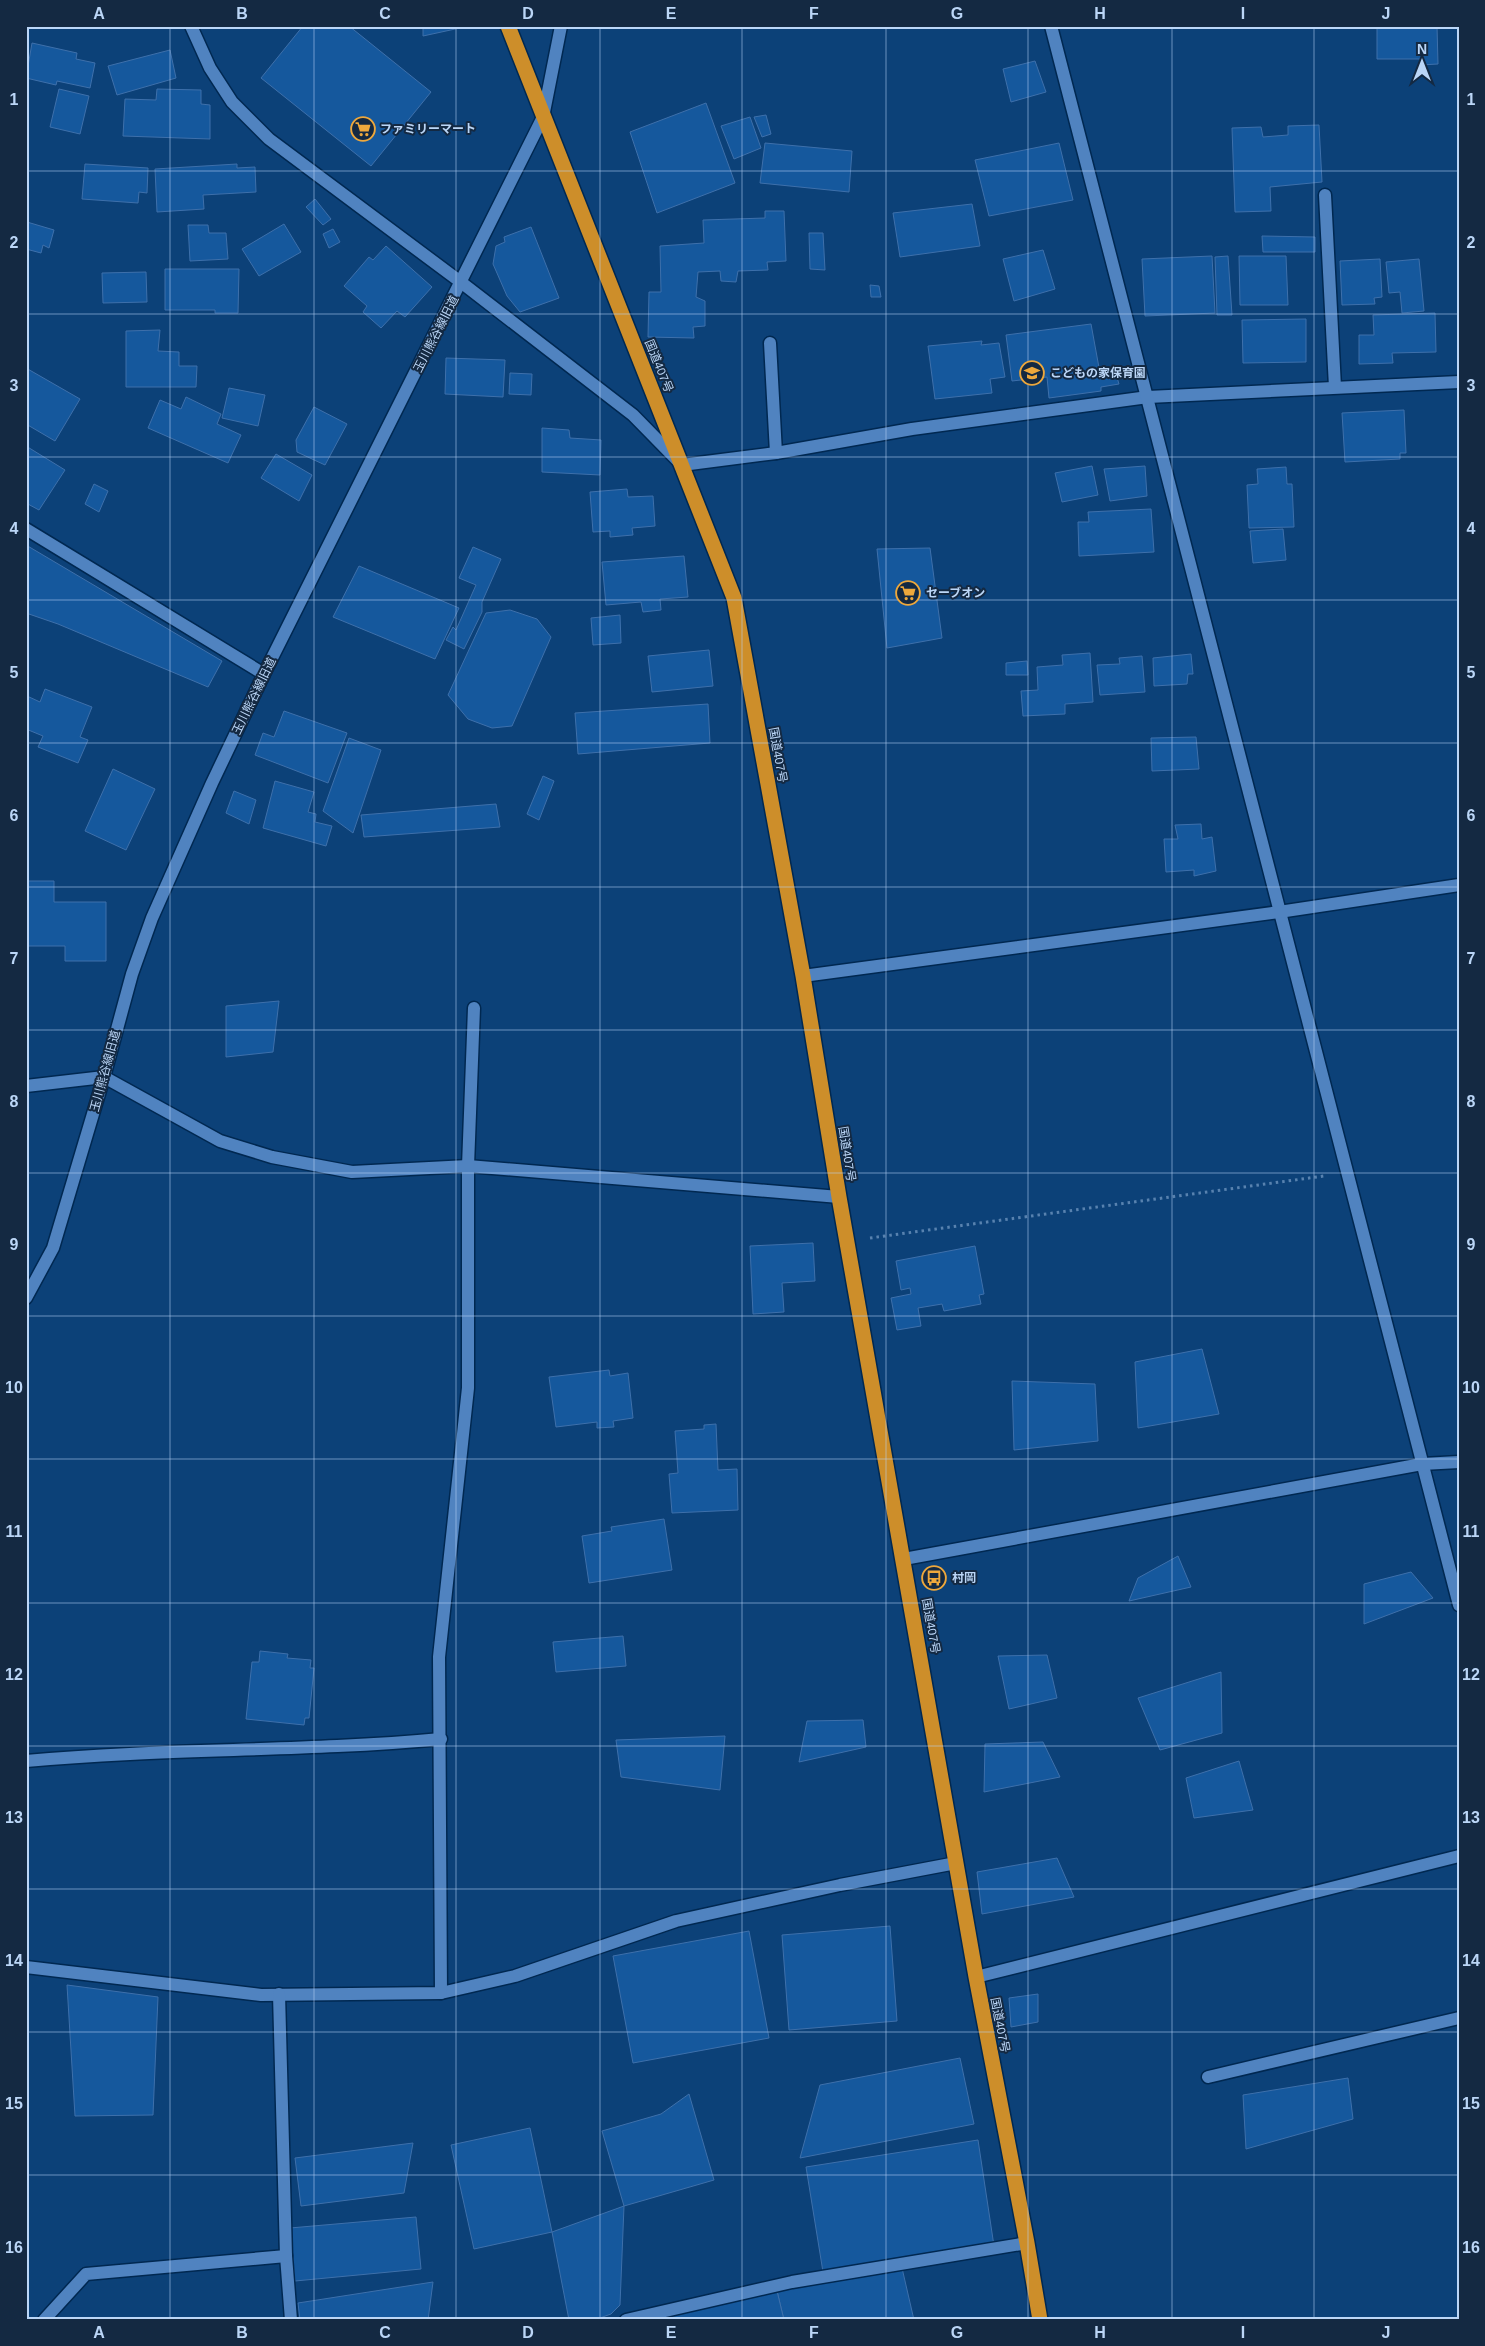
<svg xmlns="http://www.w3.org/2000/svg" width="1485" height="2346" font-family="Helvetica,'Noto Sans JP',sans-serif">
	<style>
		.building { fill: #15589d; stroke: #3e70ab }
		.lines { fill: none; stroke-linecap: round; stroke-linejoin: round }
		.minor-casing { stroke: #002851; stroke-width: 15 }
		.highway-casing { stroke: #002851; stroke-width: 18 }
		.path { stroke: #5882af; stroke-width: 3; stroke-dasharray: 2.5 4; stroke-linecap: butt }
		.minor { stroke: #5083c0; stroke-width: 12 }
		.highway { stroke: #cd8e2a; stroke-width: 15 }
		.grid { fill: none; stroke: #bbd6f7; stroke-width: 1; stroke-opacity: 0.55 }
		.labels { text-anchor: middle; stroke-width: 4; stroke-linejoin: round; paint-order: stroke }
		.poi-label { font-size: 12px; font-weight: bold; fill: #bbd6f7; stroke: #142942; text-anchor: start }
		.street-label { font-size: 12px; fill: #bbd6f7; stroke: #142942 }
		.neatline { fill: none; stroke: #bbd6f7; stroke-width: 2 }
		.grid-label { font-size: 16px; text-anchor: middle; font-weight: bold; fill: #bbd6f7 }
	</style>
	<rect width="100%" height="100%" fill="#0c4178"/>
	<g class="building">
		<path d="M 303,26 L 349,26 L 431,92 L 371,166 L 261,78 Z"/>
		<path d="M 423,26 L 469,26 L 423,36 Z"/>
		<path d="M 1377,26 L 1437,26 L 1438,64 L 1420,65 L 1420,59 L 1377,59 Z"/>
		<path d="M 32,43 L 77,53 L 76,59 L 95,63 L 90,88 L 57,81 L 56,85 L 26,78 Z"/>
		<path d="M 170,50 L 176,78 L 117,95 L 108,66 Z"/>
		<path d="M 1035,61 L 1046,92 L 1011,102 L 1003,69 Z"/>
		<path d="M 59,89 L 89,96 L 80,134 L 50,127 Z"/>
		<path d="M 157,89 L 201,90 L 201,104 L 210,105 L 210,139 L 123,136 L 125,99 L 156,100 Z"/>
		<path d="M 706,103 L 735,183 L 657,213 L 630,132 Z"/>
		<path d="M 766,115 L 771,134 L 762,137 L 754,117 Z"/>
		<path d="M 750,117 L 761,148 L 734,159 L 721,126 Z"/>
		<path d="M 1319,125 L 1322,182 L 1270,187 L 1271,211 L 1235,212 L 1232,128 L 1261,127 L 1263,137 L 1288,135 L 1288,126 Z"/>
		<path d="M 765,143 L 852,151 L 849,192 L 760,183 Z"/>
		<path d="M 1059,143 L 1073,200 L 989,216 L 975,160 Z"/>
		<path d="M 85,164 L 148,168 L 147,193 L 139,192 L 138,203 L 82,199 Z"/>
		<path d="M 237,164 L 237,168 L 255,167 L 256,192 L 203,195 L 204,209 L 157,212 L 155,169 Z"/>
		<path d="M 315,199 L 331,219 L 323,225 L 306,207 Z"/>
		<path d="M 972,204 L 980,246 L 900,257 L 893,213 Z"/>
		<path d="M 765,211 L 784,211 L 786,261 L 767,262 L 768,270 L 738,271 L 736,282 L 721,281 L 720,271 L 698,272 L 696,297 L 705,301 L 705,326 L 693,327 L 694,338 L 648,337 L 649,292 L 661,292 L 660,246 L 704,243 L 703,220 L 765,218 Z"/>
		<path d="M 27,222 L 54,230 L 49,248 L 43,245 L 41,253 L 26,249 Z"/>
		<path d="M 284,224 L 301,252 L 259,276 L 242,249 Z"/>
		<path d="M 188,225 L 208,225 L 209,233 L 226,233 L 228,259 L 190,261 Z"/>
		<path d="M 531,227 L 559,298 L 520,312 L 507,296 L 493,264 L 496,246 L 505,242 L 504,237 Z"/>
		<path d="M 333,229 L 340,242 L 329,248 L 323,234 Z"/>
		<path d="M 809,233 L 823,233 L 825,270 L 810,269 Z"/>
		<path d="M 1262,236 L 1315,237 L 1315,252 L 1263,252 Z"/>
		<path d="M 386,246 L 432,287 L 405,317 L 397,311 L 381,328 L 363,312 L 367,306 L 344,286 L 369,257 L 373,260 Z"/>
		<path d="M 1043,250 L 1055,289 L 1014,301 L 1003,259 Z"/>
		<path d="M 1212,256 L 1215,313 L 1145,316 L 1142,259 Z"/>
		<path d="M 1228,256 L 1232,315 L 1217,315 L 1215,257 Z"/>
		<path d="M 1239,256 L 1286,256 L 1288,305 L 1240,305 Z"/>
		<path d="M 1380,259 L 1382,297 L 1374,298 L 1375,304 L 1342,305 L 1340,261 Z"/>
		<path d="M 1419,259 L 1424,311 L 1402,313 L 1400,292 L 1389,293 L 1386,262 Z"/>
		<path d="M 165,269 L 239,269 L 238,313 L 215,313 L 215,310 L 165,310 Z"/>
		<path d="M 146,272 L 147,302 L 103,303 L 102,273 Z"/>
		<path d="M 870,285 L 879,286 L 881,297 L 871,297 Z"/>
		<path d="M 1435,313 L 1436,352 L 1392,353 L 1393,363 L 1359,364 L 1359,335 L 1374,335 L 1373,315 Z"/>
		<path d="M 1306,319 L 1306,362 L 1243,363 L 1242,320 Z"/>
		<path d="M 1091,324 L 1100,373 L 1115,371 L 1119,384 L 1101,387 L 1101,391 L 1049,398 L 1047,377 L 1012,381 L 1006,335 Z"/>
		<path d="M 160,330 L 158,351 L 179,352 L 179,366 L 197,366 L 196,387 L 126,387 L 126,331 Z"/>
		<path d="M 982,341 L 981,345 L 999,343 L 1005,377 L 990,379 L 992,393 L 935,399 L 928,346 Z"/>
		<path d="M 446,358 L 505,360 L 503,397 L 445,394 Z"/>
		<path d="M 26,368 L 80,399 L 55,441 L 26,424 Z"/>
		<path d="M 510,373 L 532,374 L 531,395 L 509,394 Z"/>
		<path d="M 229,388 L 265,395 L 258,426 L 222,418 Z"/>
		<path d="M 186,397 L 221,414 L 217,424 L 241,435 L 228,463 L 148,428 L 160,400 L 181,409 Z"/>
		<path d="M 314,407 L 347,424 L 325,465 L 297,452 L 296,440 Z"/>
		<path d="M 1404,410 L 1406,453 L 1400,453 L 1400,459 L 1345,462 L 1342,413 Z"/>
		<path d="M 542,428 L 569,430 L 570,438 L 601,440 L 600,475 L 542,472 Z"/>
		<path d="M 26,446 L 65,470 L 39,510 L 26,503 Z"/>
		<path d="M 276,454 L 312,475 L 299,501 L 261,478 Z"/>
		<path d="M 1092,466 L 1098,495 L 1062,502 L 1055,473 Z"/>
		<path d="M 1145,466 L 1147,496 L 1110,501 L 1104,469 Z"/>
		<path d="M 1286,467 L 1287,484 L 1292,484 L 1294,527 L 1249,528 L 1247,485 L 1258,484 L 1257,469 Z"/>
		<path d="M 94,484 L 108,491 L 99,512 L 85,504 Z"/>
		<path d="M 627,489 L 628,497 L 653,496 L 655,526 L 632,528 L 633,535 L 610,537 L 610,531 L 593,532 L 590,492 Z"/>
		<path d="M 1151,509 L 1154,552 L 1079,556 L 1078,522 L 1089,522 L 1088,512 Z"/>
		<path d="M 1283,529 L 1286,560 L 1253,563 L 1250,531 Z"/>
		<path d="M 26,545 L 222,661 L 208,687 L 58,624 L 26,613 Z"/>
		<path d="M 473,547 L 501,559 L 482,602 L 482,612 L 464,649 L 446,640 L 453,627 L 456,630 L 476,585 L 459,578 Z"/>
		<path d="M 930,548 L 942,638 L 887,648 L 877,549 Z"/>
		<path d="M 684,556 L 688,597 L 660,599 L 661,610 L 643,612 L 641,602 L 606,605 L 602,562 Z"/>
		<path d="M 359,566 L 459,608 L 435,659 L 333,617 Z"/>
		<path d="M 510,610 L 537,619 L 551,637 L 512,726 L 492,728 L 468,719 L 448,695 L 486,613 Z"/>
		<path d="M 620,615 L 621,643 L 593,645 L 591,618 Z"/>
		<path d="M 709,650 L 713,686 L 652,692 L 648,656 Z"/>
		<path d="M 1090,653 L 1093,702 L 1065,704 L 1065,714 L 1023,716 L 1021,691 L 1038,690 L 1037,667 L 1063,665 L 1062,655 Z"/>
		<path d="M 1191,654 L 1193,674 L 1188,674 L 1187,684 L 1154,686 L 1153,658 Z"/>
		<path d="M 1142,656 L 1145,692 L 1100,695 L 1097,665 L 1120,664 L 1119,658 Z"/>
		<path d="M 1027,661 L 1028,675 L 1006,675 L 1006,663 Z"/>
		<path d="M 45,689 L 92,707 L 80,737 L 88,740 L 78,763 L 38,747 L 43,736 L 26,729 L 27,696 L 40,702 Z"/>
		<path d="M 708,704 L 710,743 L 578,754 L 575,713 Z"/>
		<path d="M 284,711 L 347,733 L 328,783 L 255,755 L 263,733 L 274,737 Z"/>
		<path d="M 1196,737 L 1199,769 L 1152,771 L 1151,738 Z"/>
		<path d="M 349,738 L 381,750 L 353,833 L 323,811 Z"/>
		<path d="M 113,769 L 155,789 L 126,850 L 85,831 Z"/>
		<path d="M 543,776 L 554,781 L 539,820 L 527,814 Z"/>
		<path d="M 275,781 L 314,792 L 308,812 L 316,814 L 315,822 L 332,826 L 326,846 L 263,828 Z"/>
		<path d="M 234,791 L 256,800 L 249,824 L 226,813 Z"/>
		<path d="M 496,804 L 500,827 L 364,837 L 361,815 Z"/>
		<path d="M 1201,824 L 1202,839 L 1212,837 L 1216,871 L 1194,876 L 1194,870 L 1166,872 L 1164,839 L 1178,839 L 1175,825 Z"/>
		<path d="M 28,881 L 54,881 L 54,902 L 106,902 L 106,961 L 65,961 L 65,946 L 26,946 L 26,891 L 28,891 Z"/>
		<path d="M 279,1001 L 273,1052 L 226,1057 L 226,1006 Z"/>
		<path d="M 813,1243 L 815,1281 L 782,1283 L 784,1312 L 753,1314 L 750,1246 Z"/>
		<path d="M 975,1246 L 984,1294 L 979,1295 L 981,1304 L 944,1311 L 942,1304 L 918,1308 L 921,1326 L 897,1330 L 891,1298 L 911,1294 L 910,1288 L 901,1290 L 896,1261 Z"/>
		<path d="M 1202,1349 L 1219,1414 L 1138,1428 L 1135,1362 Z"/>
		<path d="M 609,1370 L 610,1376 L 628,1373 L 633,1418 L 613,1421 L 614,1427 L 597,1428 L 597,1422 L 556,1427 L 549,1377 Z"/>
		<path d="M 1012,1381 L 1095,1384 L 1098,1441 L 1014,1450 Z"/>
		<path d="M 716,1424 L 718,1470 L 737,1469 L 738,1510 L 672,1513 L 669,1474 L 678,1473 L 675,1431 L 704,1429 L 704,1425 Z"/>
		<path d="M 664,1519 L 672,1570 L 589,1583 L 582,1536 L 612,1531 L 611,1527 Z"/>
		<path d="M 1178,1556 L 1191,1587 L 1129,1601 L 1138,1578 Z"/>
		<path d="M 1411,1572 L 1433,1598 L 1364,1624 L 1364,1584 Z"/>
		<path d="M 623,1636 L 626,1666 L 556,1672 L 553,1642 Z"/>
		<path d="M 260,1651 L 288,1654 L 287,1658 L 311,1660 L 310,1668 L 314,1668 L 309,1718 L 305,1718 L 304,1725 L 246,1719 L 252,1662 L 259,1662 Z"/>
		<path d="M 1047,1655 L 1057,1698 L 1009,1709 L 998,1656 Z"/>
		<path d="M 1221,1672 L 1222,1733 L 1160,1750 L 1138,1698 Z"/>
		<path d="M 863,1720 L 866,1747 L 799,1762 L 807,1721 Z"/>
		<path d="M 725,1736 L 720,1790 L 621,1777 L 616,1740 Z"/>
		<path d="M 1043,1742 L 1060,1777 L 984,1792 L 985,1744 Z"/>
		<path d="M 1239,1761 L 1253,1810 L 1194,1818 L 1186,1778 Z"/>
		<path d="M 1057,1858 L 1074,1897 L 982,1914 L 977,1872 Z"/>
		<path d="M 890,1926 L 897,2021 L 789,2030 L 782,1935 Z"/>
		<path d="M 749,1931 L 769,2038 L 633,2063 L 613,1956 Z"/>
		<path d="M 67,1985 L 158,1997 L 153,2115 L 75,2116 Z"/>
		<path d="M 1038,1994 L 1038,2022 L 1011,2027 L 1009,1998 Z"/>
		<path d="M 960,2058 L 974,2124 L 800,2158 L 820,2085 Z"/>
		<path d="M 1348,2078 L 1353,2119 L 1246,2149 L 1243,2095 Z"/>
		<path d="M 689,2094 L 714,2180 L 624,2206 L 602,2131 L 661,2114 Z"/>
		<path d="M 530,2128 L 552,2232 L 474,2249 L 451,2145 Z"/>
		<path d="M 978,2140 L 994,2246 L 823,2272 L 806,2167 Z"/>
		<path d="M 413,2143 L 404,2193 L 301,2206 L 295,2158 Z"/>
		<path d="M 624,2206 L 620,2305 L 611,2314 L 594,2320 L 569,2320 L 552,2232 Z"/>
		<path d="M 416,2217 L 421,2269 L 295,2281 L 290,2228 Z"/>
		<path d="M 902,2268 L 914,2320 L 784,2320 L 777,2291 Z"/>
		<path d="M 433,2282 L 428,2320 L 300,2320 L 298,2303 Z"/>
		<path d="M 777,2291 L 784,2320 L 656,2320 Z"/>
	</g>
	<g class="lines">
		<g class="minor-casing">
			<g id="minor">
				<path d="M 191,26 L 210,68 L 232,102 L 269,139 L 462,283 L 633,415 L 682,465 L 776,453 L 912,429 L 1148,397 L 1459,382"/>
				<path d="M 1051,26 L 1459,1605"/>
				<path d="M 1325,195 L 1335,387"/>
				<path d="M 770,343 L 776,453"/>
				<path d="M 26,529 L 264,674"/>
				<path d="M 803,976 L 1279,912 L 1459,885"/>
				<path d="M 26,1086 L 104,1077 L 220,1141 L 272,1157 L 352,1172 L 468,1166 L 839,1197"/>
				<path d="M 26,1298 L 53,1248 L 104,1077 L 132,974 L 152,918 L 212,783 L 264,674 L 543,117 L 561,26"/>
				<path d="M 904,1559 L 1422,1464 L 1459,1462"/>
				<path d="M 26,1761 C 164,1748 303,1752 441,1739"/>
				<path d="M 26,1967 L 261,1995 L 441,1993 L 515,1976 L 676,1921 L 840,1885 L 956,1863"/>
				<path d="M 976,1977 L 1459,1856"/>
				<path d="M 441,1993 L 439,1657 L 468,1388 L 468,1166 L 474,1008"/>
				<path d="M 1208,2077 L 1459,2018"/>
				<path d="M 286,2256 L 291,2320"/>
				<path d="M 44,2320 L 86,2274 L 286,2256 L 279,1994"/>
				<path d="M 626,2320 L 792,2282 L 1027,2243"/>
			</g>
		</g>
		<g class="highway-casing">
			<path id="highway" d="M 508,26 L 734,598 L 803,976 L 839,1197 L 976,1977 L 1027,2243 L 1040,2320"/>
		</g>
		<path class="path" d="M 870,1238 L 1324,1176"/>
		<use href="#minor" class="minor"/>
		<use href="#highway" class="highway"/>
	</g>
	<path class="grid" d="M 170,26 L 170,2320M 314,26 L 314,2320M 456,26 L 456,2320M 600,26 L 600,2320M 742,26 L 742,2320M 886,26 L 886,2320M 1028,26 L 1028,2320M 1172,26 L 1172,2320M 1314,26 L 1314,2320M 26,171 L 1459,171M 26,314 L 1459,314M 26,457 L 1459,457M 26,600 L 1459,600M 26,743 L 1459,743M 26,887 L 1459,887M 26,1030 L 1459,1030M 26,1173 L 1459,1173M 26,1316 L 1459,1316M 26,1459 L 1459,1459M 26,1603 L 1459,1603M 26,1746 L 1459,1746M 26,1889 L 1459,1889M 26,2032 L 1459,2032M 26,2175 L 1459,2175"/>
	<defs>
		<g id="supermarket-ring" transform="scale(1.25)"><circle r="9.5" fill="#142942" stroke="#eea83c" stroke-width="1.5"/><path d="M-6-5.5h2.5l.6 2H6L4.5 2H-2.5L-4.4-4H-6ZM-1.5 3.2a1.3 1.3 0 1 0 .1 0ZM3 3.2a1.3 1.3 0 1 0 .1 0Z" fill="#eea83c"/></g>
		<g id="school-ring" transform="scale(1.25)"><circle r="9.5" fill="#142942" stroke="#eea83c" stroke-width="1.5"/><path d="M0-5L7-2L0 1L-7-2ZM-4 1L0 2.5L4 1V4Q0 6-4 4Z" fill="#eea83c"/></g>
		<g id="bus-ring" transform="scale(1.25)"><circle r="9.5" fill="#142942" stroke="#eea83c" stroke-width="1.5"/><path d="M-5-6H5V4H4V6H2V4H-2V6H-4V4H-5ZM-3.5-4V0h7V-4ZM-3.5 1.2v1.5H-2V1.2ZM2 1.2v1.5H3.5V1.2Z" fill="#eea83c"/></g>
	</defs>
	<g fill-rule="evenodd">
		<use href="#supermarket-ring" x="363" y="129"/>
		<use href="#school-ring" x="1032" y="373"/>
		<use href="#supermarket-ring" x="908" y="593"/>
		<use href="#bus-ring" x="934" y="1578"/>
	</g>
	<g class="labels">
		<g class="poi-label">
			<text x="380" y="133">ファミリーマート</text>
			<text x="1050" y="377">こどもの家保育園</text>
			<text x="926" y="597">セーブオン</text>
			<text x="952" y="1582">村岡</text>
		</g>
		<g class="street-label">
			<text transform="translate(436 334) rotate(-63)" y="4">玉川熊谷線旧道</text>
			<text transform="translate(659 366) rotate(68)" y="4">国道407号</text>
			<text transform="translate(254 696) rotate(-64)" y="4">玉川熊谷線旧道</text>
			<text transform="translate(778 755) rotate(80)" y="4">国道407号</text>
			<text transform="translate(105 1071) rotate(-75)" y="4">玉川熊谷線旧道</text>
			<text transform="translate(847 1154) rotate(81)" y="4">国道407号</text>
			<text transform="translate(931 1626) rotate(80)" y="4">国道407号</text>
			<text transform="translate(1000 2025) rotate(79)" y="4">国道407号</text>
		</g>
	</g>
	<rect width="1485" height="2346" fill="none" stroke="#142942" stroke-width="55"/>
	<g transform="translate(1422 62)" stroke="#142942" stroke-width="4" paint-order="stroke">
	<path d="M0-4L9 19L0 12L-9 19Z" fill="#bbd6f7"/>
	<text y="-8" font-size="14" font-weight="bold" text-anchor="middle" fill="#bbd6f7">N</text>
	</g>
	<rect x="28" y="28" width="1430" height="2290" class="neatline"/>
	<g class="grid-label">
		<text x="99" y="19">A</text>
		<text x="242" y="19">B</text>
		<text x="385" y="19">C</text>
		<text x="528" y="19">D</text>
		<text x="671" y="19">E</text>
		<text x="814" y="19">F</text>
		<text x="957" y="19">G</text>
		<text x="1100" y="19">H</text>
		<text x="1243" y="19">I</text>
		<text x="1386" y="19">J</text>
		<text x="14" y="105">1</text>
		<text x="1471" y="105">1</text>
		<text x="14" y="248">2</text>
		<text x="1471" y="248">2</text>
		<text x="14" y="391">3</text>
		<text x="1471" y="391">3</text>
		<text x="14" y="534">4</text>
		<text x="1471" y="534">4</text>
		<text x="14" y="678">5</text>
		<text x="1471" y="678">5</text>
		<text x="14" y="821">6</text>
		<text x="1471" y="821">6</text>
		<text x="14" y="964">7</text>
		<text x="1471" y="964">7</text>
		<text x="14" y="1107">8</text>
		<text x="1471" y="1107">8</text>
		<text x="14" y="1250">9</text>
		<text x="1471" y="1250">9</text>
		<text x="14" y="1393">10</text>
		<text x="1471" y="1393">10</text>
		<text x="14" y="1537">11</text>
		<text x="1471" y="1537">11</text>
		<text x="14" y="1680">12</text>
		<text x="1471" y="1680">12</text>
		<text x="14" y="1823">13</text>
		<text x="1471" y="1823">13</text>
		<text x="14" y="1966">14</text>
		<text x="1471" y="1966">14</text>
		<text x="14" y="2109">15</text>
		<text x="1471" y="2109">15</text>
		<text x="14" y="2253">16</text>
		<text x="1471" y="2253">16</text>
		<text x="99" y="2338">A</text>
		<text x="242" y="2338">B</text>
		<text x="385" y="2338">C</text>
		<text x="528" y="2338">D</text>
		<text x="671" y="2338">E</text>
		<text x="814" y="2338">F</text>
		<text x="957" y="2338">G</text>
		<text x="1100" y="2338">H</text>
		<text x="1243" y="2338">I</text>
		<text x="1386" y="2338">J</text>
	</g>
</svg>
